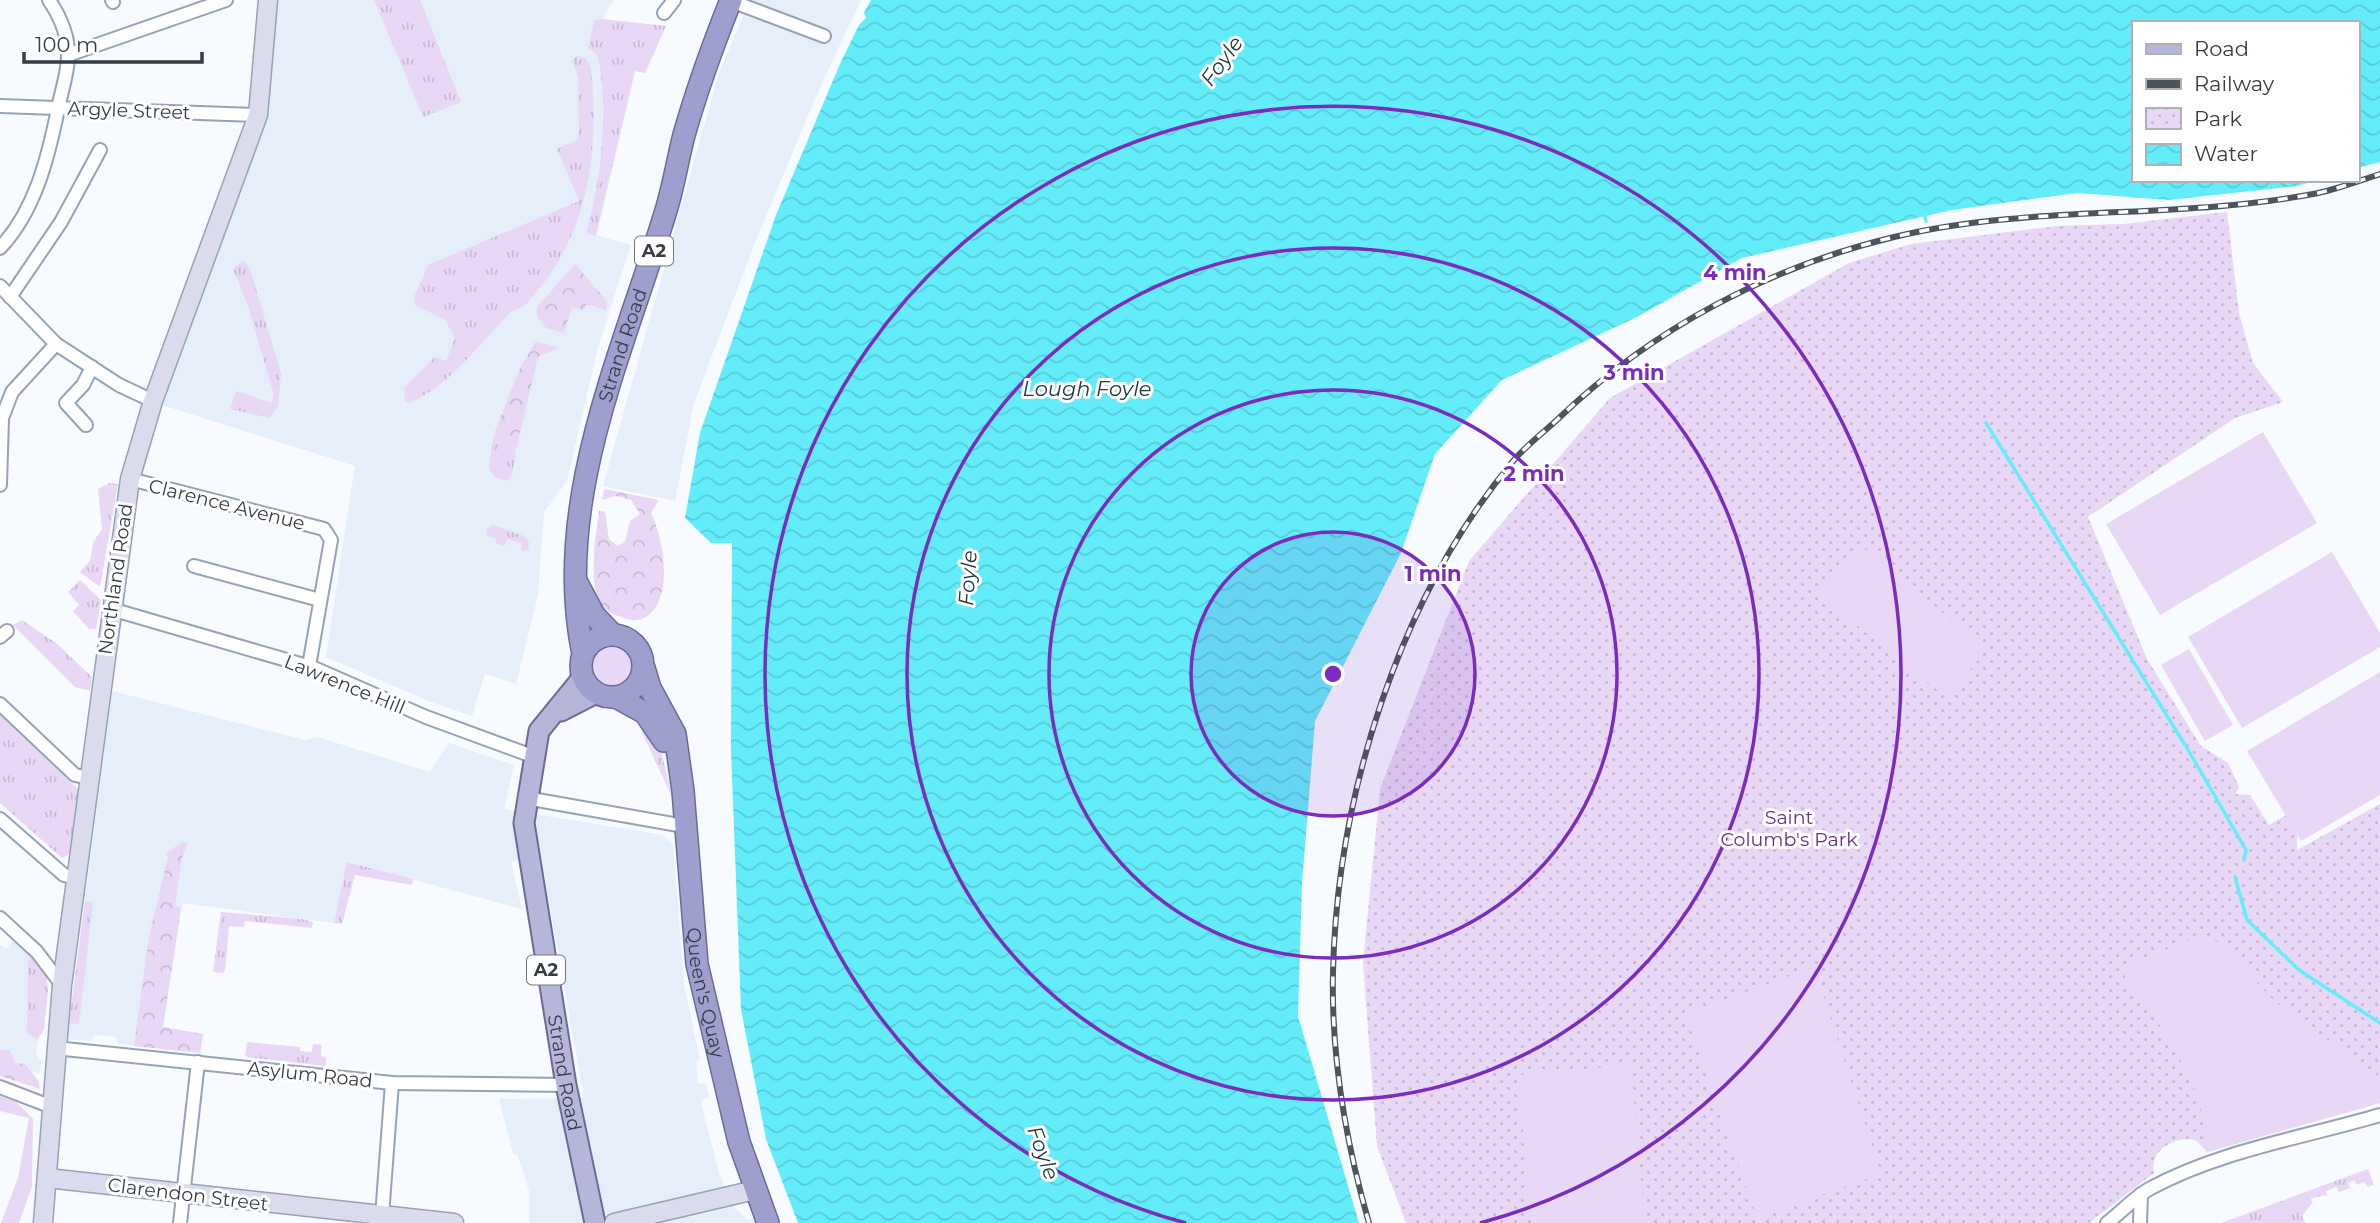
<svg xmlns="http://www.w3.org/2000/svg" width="2380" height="1223" font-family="Montserrat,sans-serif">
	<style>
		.built { fill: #e6eef9 }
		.grass { fill: url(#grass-tufts) }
		.forest { fill: url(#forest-crowns) }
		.park { fill: url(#park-dots) }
		.garden { fill: #e8d8f6 }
		.water { fill: url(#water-waves) }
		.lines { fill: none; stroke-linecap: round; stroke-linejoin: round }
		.stream { stroke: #63edfb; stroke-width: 3.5 }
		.minor-casing { stroke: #95a3b6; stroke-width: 16 }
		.secondary-casing { stroke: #95a3b6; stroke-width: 21 }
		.primary-casing { stroke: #6a6c97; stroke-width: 23 }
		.trunk-casing { stroke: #6a6c97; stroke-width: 24 }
		.minor { stroke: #fff; stroke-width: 12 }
		.secondary { stroke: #dadbed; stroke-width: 18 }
		.primary { stroke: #b6b6db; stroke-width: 19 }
		.trunk { stroke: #9e9ecf; stroke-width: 21 }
		.rail-casing { stroke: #4e545c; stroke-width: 6 }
		.rail { stroke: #fff; stroke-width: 3.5; stroke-dasharray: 10; stroke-linecap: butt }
		.ring { fill: none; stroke: #7b2cbf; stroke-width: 3.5 }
		.labels { text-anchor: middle; stroke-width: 6; stroke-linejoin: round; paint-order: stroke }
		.shield { fill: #fff; stroke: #73777d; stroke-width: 2 }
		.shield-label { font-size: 18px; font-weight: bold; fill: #373d45 }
		.street-label { font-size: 19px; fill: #373d45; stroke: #fff }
		.park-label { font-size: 19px; fill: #662f8b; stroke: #fff }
		.water-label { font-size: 21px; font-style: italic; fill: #233b3d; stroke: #fff }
		.centre { fill: #7b2cbf; stroke: #fff; stroke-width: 3.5 }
		.ring-label { font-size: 21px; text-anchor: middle; font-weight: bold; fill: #7b2cbf; stroke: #fff; stroke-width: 6; stroke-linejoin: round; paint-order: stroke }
	</style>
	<defs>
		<pattern id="grass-tufts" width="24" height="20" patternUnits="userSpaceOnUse" patternTransform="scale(1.75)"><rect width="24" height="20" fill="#e8d8f6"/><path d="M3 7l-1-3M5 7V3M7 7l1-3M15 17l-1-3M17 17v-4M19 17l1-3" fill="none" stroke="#c8bad4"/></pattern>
		<pattern id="forest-crowns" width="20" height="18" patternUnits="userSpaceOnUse" patternTransform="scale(1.75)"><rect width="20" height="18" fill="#e8d8f6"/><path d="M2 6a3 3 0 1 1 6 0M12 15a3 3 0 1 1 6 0" fill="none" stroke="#c8bad4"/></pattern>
		<pattern id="park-dots" width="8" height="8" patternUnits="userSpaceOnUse" patternTransform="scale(1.75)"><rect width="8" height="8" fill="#e8d8f6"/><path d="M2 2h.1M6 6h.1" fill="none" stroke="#c8bad4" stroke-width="1.8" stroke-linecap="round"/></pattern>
		<pattern id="water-waves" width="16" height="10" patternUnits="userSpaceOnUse" patternTransform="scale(1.75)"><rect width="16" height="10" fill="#63edfb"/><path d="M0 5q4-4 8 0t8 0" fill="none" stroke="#57ccd8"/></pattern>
	</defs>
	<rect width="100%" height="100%" fill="#f7faff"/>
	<g class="built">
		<path d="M 277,0 L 614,0 L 602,19 L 666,26 L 645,73 L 635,71 L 596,235 L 631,245 L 598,347 L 567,481 L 544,512 L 538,595 L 516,684 L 485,674 L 472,716 L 431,702 L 326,657 L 355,466 L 162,405 L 208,274 L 227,230 L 261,129 Z"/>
		<path d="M 750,0 L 861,0 L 817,94 L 756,240 L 694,403 L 675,501 L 603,486 L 719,73 Z"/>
		<path d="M 112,691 L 305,740 L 317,737 L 430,772 L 449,743 L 514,765 L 504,809 L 663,835 L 673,845 L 684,985 L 700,1060 L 696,1061 L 698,1083 L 706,1084 L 709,1097 L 701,1101 L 704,1115 L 720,1176 L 734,1207 L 748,1220 L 756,1216 L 759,1223 L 529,1223 L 529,1191 L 518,1156 L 513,1153 L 499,1099 L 584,1098 L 541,856 L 511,862 L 522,909 L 348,862 L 334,923 L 182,903 L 163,1027 L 203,1034 L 200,1053 L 118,1044 L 115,1037 L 96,1035 L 90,1041 L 67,1039 Z"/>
		<path d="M 15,939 L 30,953 L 48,990 L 44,1029 L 39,1035 L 36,1052 L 41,1062 L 40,1073 L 0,1066 L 0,945 L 6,949 Z"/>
	</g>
	<g class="grass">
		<path d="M 374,0 L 420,0 L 461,102 L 423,117 Z"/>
		<path d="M 601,19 L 666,26 L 645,73 L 635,71 L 596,236 L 586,233 C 601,183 610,106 597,54 L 588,49 L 594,21 Z"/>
		<path d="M 577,56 L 586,58 L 591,68 C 600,154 588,238 527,303 C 522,309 514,309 509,314 C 478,345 451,384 410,403 L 405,402 L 404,388 L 435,357 L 446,361 L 455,338 L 445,320 L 415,305 L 414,297 L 428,265 L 579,201 L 557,149 L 577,140 L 579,134 L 578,76 L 572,60 Z"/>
		<path d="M 243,260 L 250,269 L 281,373 L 278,406 L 270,418 L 230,409 L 236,391 L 271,403 L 274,396 L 248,306 L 233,269 Z"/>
		<path d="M 494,434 L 516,450 L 512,475 L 507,481 L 494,477 L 489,468 Z"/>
		<path d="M 109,483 L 118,484 L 100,587 L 80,572 L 90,561 L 93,543 L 102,529 L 98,489 Z"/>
		<path d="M 493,525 L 524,536 L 529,542 L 528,550 L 521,551 L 522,544 L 507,539 L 504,546 L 495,543 L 496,539 L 486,535 L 487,528 Z"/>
		<path d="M 80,580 L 101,600 L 96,629 L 89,629 L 73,611 L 79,605 L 68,592 Z"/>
		<path d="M 22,620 L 56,643 L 92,677 L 90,691 L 75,687 L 13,625 Z"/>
		<path d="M 0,713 L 79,790 L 70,854 L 62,858 L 0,803 Z"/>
		<path d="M 642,721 L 660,746 L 672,797 L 639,726 Z"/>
		<path d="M 347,862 L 413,879 L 412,885 L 355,875 L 342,924 L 334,923 Z"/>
		<path d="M 85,901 L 93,902 L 79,1024 L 69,1023 Z"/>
		<path d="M 221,912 L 302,919 L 313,922 L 312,928 L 245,921 L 244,927 L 229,926 L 225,970 L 223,973 L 213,972 Z"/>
		<path d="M 32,955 L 46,969 L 48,990 L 44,1029 L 38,1039 L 27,1034 L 28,961 Z"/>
		<path d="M 247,1042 L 300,1047 L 300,1051 L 312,1052 L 313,1044 L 322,1045 L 321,1056 L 326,1057 L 326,1066 L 245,1057 Z"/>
		<path d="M 2368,1169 L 2374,1185 L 2368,1187 L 2364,1182 L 2357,1185 L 2354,1180 L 2348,1183 L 2350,1188 L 2339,1192 L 2337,1187 L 2326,1191 L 2327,1195 L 2311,1198 L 2312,1203 L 2302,1216 L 2305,1223 L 2221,1223 Z"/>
	</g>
	<g class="forest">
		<path d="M 575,264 L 607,301 L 606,310 L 587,304 L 583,310 L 572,307 L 564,333 L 546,328 L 537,316 L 537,307 Z"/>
		<path d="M 536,341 L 559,348 L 538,357 L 516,450 L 494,434 L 519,370 Z"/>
		<path d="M 604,489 L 659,500 L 651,513 C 664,540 674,599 646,617 C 639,621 633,621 626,619 C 618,616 607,612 602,606 C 587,584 596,535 599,511 L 605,512 L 609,539 L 618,546 L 625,542 L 630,521 L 640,514 L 631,500 L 616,496 L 602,500 Z"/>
		<path d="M 182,842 L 188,842 L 182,858 L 175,906 L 181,908 L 163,1027 L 203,1034 L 200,1053 L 134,1046 L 149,936 L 168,857 L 165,854 Z"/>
		<path d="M 0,1050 L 10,1050 L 15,1063 L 25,1064 L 38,1080 L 40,1089 L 0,1076 Z"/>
	</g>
	<path class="park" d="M 2227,212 L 2239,313 L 2253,363 L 2283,402 L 2235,418 L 2088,517 L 2147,659 L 2201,746 L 2228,763 L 2239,787 L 2235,794 L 2250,795 L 2269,825 L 2286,815 L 2297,834 L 2297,850 L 2380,804 L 2380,1103 L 2207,1152 L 2197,1141 C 2178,1134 2148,1150 2154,1173 L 2089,1223 L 1406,1223 L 1377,1146 L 1363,963 L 1380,789 L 1469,561 L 1610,398 L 1849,263 L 1911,244 L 2056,226 L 2123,224 Z"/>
	<g class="garden">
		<path d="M 2263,432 L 2317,523 L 2160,615 L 2106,524 Z"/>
		<path d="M 1859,544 L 1987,649 L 1947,698 L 1818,594 Z"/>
		<path d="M 2332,552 L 2380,633 L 2380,647 L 2242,728 L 2188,637 Z"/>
		<circle cx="612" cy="665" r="20"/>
		<path d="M 2189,649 L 2233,725 L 2205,741 L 2161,665 Z"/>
		<path d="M 2380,672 L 2380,795 L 2301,841 L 2247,751 Z"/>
		<path d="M 2204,934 C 2235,950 2255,986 2283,1008 C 2314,1033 2349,1052 2380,1078 L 2380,1103 L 2207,1152 L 2203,1116 L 2191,1078 L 2150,1009 L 2125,977 L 2124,967 Z"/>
		<path d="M 1814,967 L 1881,1174 L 1757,1218 L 1686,1014 Z"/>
		<path d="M 1631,1065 L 1645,1223 L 1531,1223 L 1518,1075 Z"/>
		<path d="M 0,1096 L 15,1101 L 33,1119 L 32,1186 L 19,1223 L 1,1223 L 18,1178 L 29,1118 L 0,1111 Z"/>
	</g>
	<path class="water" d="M 871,0 L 2380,0 L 2380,162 L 2357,168 L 2357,23 L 2133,23 L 2133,180 L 2317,180 L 2297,186 L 2169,200 L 2077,193 L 1952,210 L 1742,258 L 1637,317 L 1502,380 L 1435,454 L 1401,553 L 1315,721 L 1302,884 L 1298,1016 L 1359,1223 L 798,1223 L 766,1139 L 741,1009 L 731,750 L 732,543 L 711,543 L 685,518 L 700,433 L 776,215 L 840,64 L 859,25 L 866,18 L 864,13 Z"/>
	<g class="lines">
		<g class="stream">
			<path d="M 1925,217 L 1926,221"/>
			<path d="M 1986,423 L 2190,753 L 2246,850 L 2244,860"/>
			<path d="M 2235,877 L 2247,920 L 2299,970 L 2380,1023"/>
		</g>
		<g class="minor-casing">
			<g id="minor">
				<path d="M 112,0 L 113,2"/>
				<path d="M 731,1 L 824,36"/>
				<path d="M 664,13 L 674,0"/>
				<path d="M 68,55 L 226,0"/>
				<path d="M 0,106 L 258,115"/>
				<path d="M 0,248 C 35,211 48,158 58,109 C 61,92 68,74 68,56 C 69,37 60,16 49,0"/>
				<path d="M 0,286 L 56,344 L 119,385 L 153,401"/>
				<path d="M 10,297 L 61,222 L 100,150"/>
				<path d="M 86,425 L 66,403 L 83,385 L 92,367"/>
				<path d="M 130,479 L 324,529 L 331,540 L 309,666"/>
				<path d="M 0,485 L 2,418 L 12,392 L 56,344"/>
				<path d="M 194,566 L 320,600"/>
				<path d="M 111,609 L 314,668 L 426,717 L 535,757"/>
				<path d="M 0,637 L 7,631"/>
				<path d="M 0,704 L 75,775 L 89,778"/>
				<path d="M 526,798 L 684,826"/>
				<path d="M 0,819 L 64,875 L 77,878"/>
				<path d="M 0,918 L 37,952 L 62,985"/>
				<path d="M 55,1048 L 392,1083 L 566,1085"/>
				<path d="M 0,1087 L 52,1107"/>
				<path d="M 382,1216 L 392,1083"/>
				<path d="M 180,1223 L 198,1062"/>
				<path d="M 2107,1223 C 2121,1212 2134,1198 2149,1189 C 2221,1150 2303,1138 2380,1115"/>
				<path d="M 2140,1223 L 2141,1194"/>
			</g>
		</g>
		<g class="secondary-casing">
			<g id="secondary">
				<path d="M 47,1178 L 454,1223"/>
				<path d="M 43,1223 L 62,985 L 130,479 L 153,401 L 258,115 L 268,0"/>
				<path d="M 614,1223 L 755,1190"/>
			</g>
		</g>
		<g class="primary-casing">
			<g id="primary">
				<path id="s1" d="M 583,677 L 539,731 L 524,823 L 566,1085 L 595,1223"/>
				<path d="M 561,711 L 596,693"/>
			</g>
		</g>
		<g class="trunk-casing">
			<g id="trunk">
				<path d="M 577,583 L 594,615 L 612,634"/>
				<circle cx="612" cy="666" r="31"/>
				<path id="s2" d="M 583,654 C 552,505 621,357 664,217 C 673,190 677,162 684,135 C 697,89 713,45 731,0"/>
				<path id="s3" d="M 644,668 L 650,688 L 675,734 L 683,791 L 697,964 L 739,1142 L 768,1223"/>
				<path d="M 616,697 L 645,713 L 664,741"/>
			</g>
		</g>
		<use href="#minor" class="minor"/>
		<use href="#secondary" class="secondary"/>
		<use href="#primary" class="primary"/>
		<use href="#trunk" class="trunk"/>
		<g class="rail-casing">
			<path id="rail" d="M 1369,1223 C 1346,1143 1331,1056 1333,972 C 1337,795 1399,597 1514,460 C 1527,445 1544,432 1559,418 C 1652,329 1769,267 1894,237 C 2031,204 2175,220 2313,194 C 2335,190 2358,181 2380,174"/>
		</g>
		<use href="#rail" class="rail"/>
	</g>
	<circle cx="1333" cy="674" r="142" fill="#7b2cbf" fill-opacity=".12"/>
	<g class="ring">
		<circle cx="1333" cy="674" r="142"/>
		<circle cx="1333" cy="674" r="284"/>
		<circle cx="1333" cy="674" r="426"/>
		<path d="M1186 1223A568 568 0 1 1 1480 1223"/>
	</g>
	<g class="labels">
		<g class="shield">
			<rect x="635" y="236.5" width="38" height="29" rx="5"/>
			<rect x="527" y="955.5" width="38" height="29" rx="5"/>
		</g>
		<g class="shield-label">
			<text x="654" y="257">A2</text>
			<text x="546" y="976">A2</text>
		</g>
		<g class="street-label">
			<text transform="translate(129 110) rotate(2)" y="7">Argyle Street</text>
			<text dy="7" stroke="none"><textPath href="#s2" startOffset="315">Strand Road</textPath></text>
			<text transform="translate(227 504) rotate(14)" y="7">Clarence Avenue</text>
			<text transform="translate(115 579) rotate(-82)" y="7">Northland Road</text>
			<text transform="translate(345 684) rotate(22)" y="7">Lawrence Hill</text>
			<text dy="7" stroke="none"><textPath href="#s3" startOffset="334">Queen's Quay</textPath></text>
			<text dy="7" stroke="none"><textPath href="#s1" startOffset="416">Strand Road</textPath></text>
			<text transform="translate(310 1074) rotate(6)" y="7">Asylum Road</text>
			<text transform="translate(188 1194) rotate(7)" y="7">Clarendon Street</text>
		</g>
		<g class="park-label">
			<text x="1789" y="824">Saint<tspan x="1789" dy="22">Columb's Park</tspan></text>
		</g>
		<g class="water-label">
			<text transform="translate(1222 61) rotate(-54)" y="7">Foyle</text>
			<text x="1087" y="396">Lough Foyle</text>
			<text transform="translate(968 578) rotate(-86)" y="7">Foyle</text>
			<text transform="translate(1043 1153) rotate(70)" y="7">Foyle</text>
		</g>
	</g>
	<circle cx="1333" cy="674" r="10" class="centre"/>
	<g class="ring-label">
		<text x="1735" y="280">4 min</text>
		<text x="1634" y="380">3 min</text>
		<text x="1534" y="481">2 min</text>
		<text x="1433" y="581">1 min</text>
	</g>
	<rect x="2132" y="21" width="228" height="161" fill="#ffffff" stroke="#afb1b5" stroke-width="2"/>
	<rect x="2146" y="44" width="35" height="10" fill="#b6b6db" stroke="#afb1b5" stroke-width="2"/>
	<text x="2194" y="56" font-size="21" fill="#373d45">Road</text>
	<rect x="2146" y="79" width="35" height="10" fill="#4e545c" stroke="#afb1b5" stroke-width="2"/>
	<text x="2194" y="91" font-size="21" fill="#373d45">Railway</text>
	<rect x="2146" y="108" width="35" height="21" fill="url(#park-dots)" stroke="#afb1b5" stroke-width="2"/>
	<text x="2194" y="126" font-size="21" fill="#373d45">Park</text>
	<rect x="2146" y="144" width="35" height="21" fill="url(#water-waves)" stroke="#afb1b5" stroke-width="2"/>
	<text x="2194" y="161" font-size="21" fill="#373d45">Water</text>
	<path d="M24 52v10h178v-10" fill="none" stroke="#373d45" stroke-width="3.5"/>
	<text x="35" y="52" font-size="21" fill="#373d45" stroke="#ffffff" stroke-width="5" paint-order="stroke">100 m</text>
</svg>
